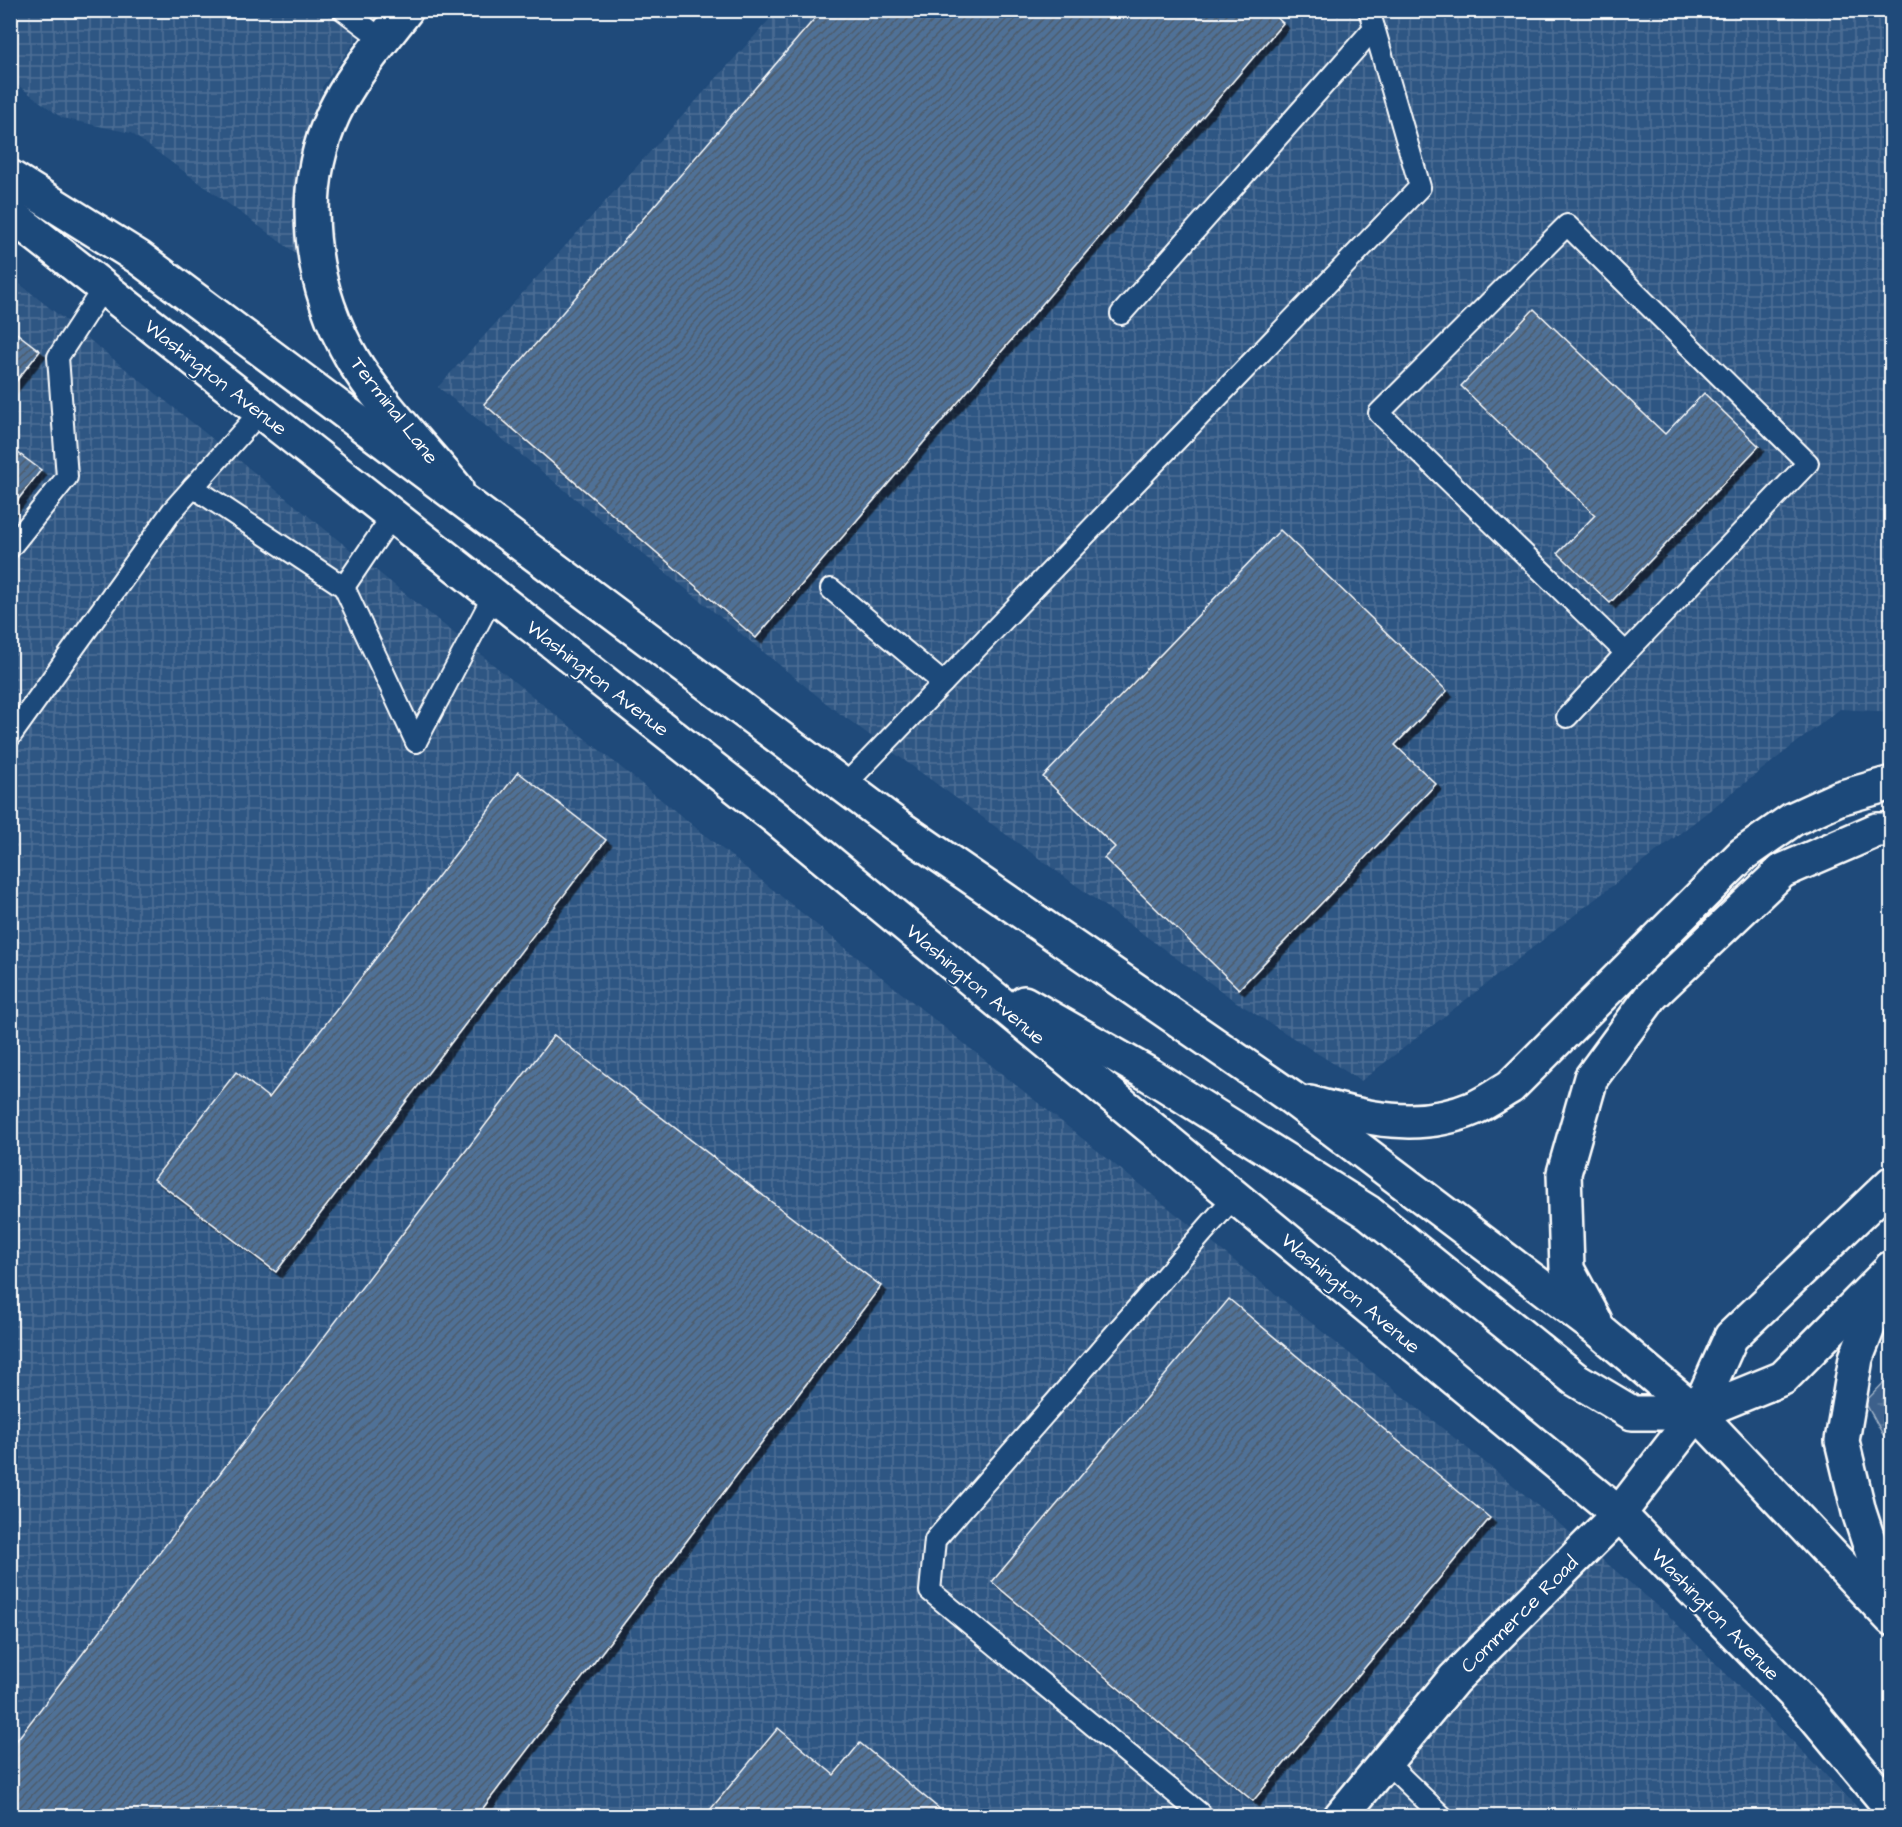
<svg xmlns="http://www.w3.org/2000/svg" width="1902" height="1827" font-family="'Architects Daughter',sans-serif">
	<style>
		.industrial { fill: url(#industrial-grid) }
		.wetland { fill: url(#wetland-marsh); stroke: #9eb0c5; stroke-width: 1.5 }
		.building { fill: url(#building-hatch); stroke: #fff; stroke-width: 1.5; filter: url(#shadow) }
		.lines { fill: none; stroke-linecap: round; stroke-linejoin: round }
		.lane-casing { stroke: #fff; stroke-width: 24 }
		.secondary-casing { stroke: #fff; stroke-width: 38 }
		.primary-casing { stroke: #fff; stroke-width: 38 }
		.lane { stroke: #1f4a7a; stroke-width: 20 }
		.secondary { stroke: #1f4a7a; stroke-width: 33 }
		.primary { stroke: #1f4a7a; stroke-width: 33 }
		.labels { text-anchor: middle; stroke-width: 4.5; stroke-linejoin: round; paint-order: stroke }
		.street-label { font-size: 20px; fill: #fff; stroke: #1f4a7a }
	</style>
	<defs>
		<pattern id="industrial-grid" width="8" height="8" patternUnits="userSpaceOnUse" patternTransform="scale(1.5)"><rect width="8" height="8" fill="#2e5683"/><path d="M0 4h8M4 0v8" fill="none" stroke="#4d6f96"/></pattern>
		<pattern id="wetland-marsh" width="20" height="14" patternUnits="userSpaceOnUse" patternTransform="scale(1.5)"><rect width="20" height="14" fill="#3c618b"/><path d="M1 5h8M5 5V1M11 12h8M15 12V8" fill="none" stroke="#59799c"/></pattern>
		<pattern id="building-hatch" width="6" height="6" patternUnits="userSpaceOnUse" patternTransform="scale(1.5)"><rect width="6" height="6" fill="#507197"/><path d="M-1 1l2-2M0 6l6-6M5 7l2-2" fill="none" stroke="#4e5b6a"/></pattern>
		<filter id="shadow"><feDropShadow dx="5.5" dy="5.5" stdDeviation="0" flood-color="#0009"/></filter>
	</defs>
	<rect width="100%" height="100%" fill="#1f4a7a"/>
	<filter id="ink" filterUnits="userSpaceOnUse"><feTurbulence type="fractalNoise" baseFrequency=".0167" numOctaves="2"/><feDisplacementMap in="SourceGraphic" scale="12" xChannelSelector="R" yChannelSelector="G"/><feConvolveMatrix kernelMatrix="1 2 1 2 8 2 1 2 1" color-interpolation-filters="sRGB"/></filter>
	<g filter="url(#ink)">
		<g class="industrial">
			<path d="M 11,11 L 377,11 L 322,87 L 337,283 L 131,133 L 62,118 L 11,80 Z"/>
			<path d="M 777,11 L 1891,11 L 1891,712 L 1840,709 L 1361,1081 L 1235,1001 L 831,707 L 438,387 Z"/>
			<path d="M 10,276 L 1508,1481 L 1665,1612 L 1866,1816 L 11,1816 Z"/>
		</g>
		<path class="wetland" d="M 1891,1375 L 1891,1449 L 1865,1402 Z"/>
		<g class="building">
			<path d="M 822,10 L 1268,10 L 1283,23 L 756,638 L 484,404 Z"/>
			<path d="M 1534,309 L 1665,434 L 1704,393 L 1759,446 L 1610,603 L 1558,553 L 1595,515 L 1461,386 Z"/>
			<path d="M 10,328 L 40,351 L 10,389 Z"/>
			<path d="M 10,447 L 41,470 L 10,510 Z"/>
			<path d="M 1280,530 L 1447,691 L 1395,745 L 1436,784 L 1239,989 L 1104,858 L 1115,847 L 1043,777 Z"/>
			<path d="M 518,772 L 606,840 L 276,1272 L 154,1179 L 236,1072 L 269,1098 Z"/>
			<path d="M 554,1035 L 881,1286 L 477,1816 L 10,1816 L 10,1749 Z"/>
			<path d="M 1229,1299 L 1490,1518 L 1253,1801 L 992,1582 Z"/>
			<path d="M 778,1728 L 834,1775 L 860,1743 L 948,1816 L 705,1816 Z"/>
		</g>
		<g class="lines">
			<g class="lane-casing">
				<g id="lane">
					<path d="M 343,10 L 383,40"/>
					<path d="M 1121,314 L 1374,28"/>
					<path d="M 193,487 L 344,587 L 392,516"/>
					<path d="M 10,548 L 67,477 L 58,357 L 103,288"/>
					<path d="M 344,587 L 416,742"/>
					<path d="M 831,589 L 943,683"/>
					<path d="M 1567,717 L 1626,653 L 1379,413 L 1567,225 L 1808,463 L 1626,653"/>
					<path d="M 10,737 L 172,511 L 260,412"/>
					<path d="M 416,742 L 493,596"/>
					<path d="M 844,786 L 1420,187 L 1369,10"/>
					<path d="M 1386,1762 L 1442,1816"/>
					<path d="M 1203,1816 L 930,1591 L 935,1540 L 1234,1197"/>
				</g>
			</g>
			<g class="secondary-casing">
				<g id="secondary">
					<path d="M 406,10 C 380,44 351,76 333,115 C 297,193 310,287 353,360 C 378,402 424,449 456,488"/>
					<path d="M 1697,1413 L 1783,1378 L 1892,1268"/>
					<path d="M 1341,1816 L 1454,1679 L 1619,1514 L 1697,1413 L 1731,1337 L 1892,1183"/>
				</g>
			</g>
			<g class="primary-casing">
				<g id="primary">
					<path d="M 10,177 L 138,257 L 899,827 L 1292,1098 L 1600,1331 L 1697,1413 L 1892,1619"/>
					<path d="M 10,214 L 776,818 L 1619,1514 L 1808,1708 L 1892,1809"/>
					<path d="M 1024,1003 L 1150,1075 L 1368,1212 L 1575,1379 L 1632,1413 L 1697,1413"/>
					<path d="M 1310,1103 C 1366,1118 1418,1132 1474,1108 C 1486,1103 1498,1094 1510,1087 L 1743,854 L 1793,819 L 1839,798 L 1892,783"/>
					<path d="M 1891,1268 L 1856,1358 L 1842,1441 L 1859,1512 L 1892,1612"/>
					<path d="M 1595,1321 L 1567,1269 L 1564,1173 L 1591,1078 L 1652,995 L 1782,871 L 1877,830 L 1892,830"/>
				</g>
			</g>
			<use href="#lane" class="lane"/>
			<use href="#secondary" class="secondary"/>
			<use href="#primary" class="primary"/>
		</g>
	</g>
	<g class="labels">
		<g class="street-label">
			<text transform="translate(216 377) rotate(38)" y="7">Washington Avenue</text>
			<text transform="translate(395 410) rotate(52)" y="7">Terminal Lane</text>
			<text transform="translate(598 678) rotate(38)" y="7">Washington Avenue</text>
			<text transform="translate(976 984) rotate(40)" y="7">Washington Avenue</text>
			<text transform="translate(1351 1293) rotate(40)" y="7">Washington Avenue</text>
			<text transform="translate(1519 1614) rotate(-45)" y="7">Commerce Road</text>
			<text transform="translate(1716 1614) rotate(46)" y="7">Washington Avenue</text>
		</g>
	</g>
	<rect width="1902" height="1827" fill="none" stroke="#1f4a7a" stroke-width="36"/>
	<rect x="18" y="18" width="1866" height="1791" fill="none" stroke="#fff" stroke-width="2" filter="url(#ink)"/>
</svg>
